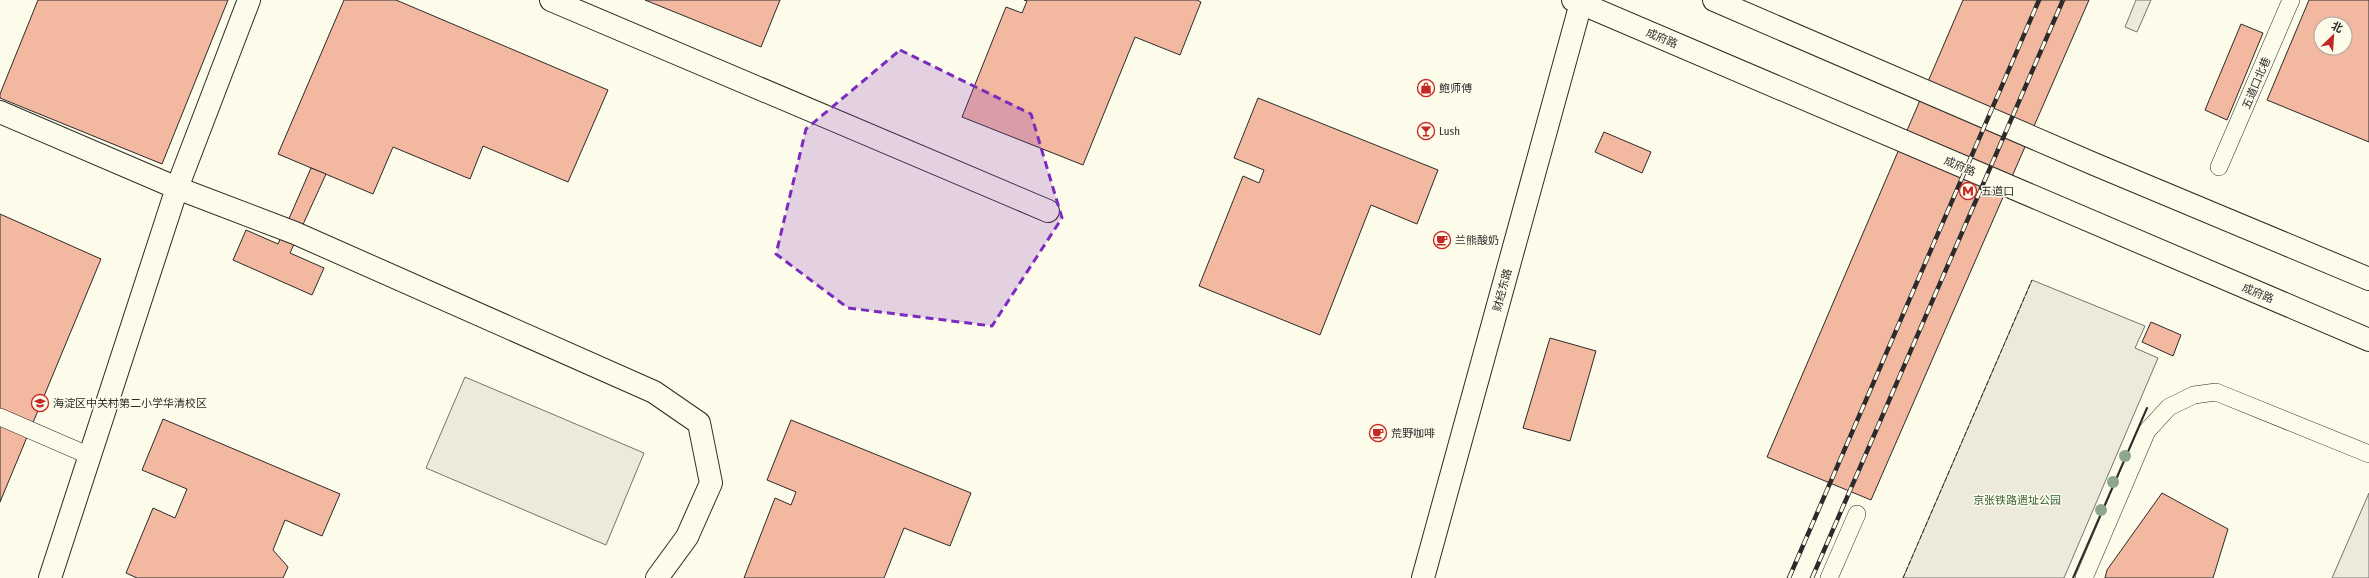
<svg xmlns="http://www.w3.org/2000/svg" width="2369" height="578" font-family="'Fira Sans Condensed','Noto Sans SC',sans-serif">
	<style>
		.green { fill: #ecebdb; stroke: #74746e }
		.parking { fill: #eceadb; stroke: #74746e }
		.building { fill: #f2b8a0; stroke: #2b2b2b; fill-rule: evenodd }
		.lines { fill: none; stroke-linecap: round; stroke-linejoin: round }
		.service-casing { stroke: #2b2b2b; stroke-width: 18 }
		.minor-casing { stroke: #2b2b2b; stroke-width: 24 }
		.tertiary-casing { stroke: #2b2b2b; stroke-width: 24 }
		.secondary-casing { stroke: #2b2b2b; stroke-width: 24 }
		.service { stroke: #fdfbea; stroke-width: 17 }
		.minor { stroke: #fdfbea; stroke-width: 22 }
		.tertiary { stroke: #fdfbea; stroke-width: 22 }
		.secondary { stroke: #fdfbea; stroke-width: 22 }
		.rail-casing { stroke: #2b2b2b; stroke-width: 4.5 }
		.rail { stroke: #fdfbea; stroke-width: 3; stroke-dasharray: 9; stroke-linecap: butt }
		.fence { stroke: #2b2b2b; stroke-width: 1; stroke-dasharray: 5 2; stroke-linecap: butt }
		.wall { stroke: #2b2b2b; stroke-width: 2 }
		.tree { fill: #8ea78a }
		.marked { fill: #7b2cbf; fill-opacity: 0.2; stroke: #7b2cbf; stroke-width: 3; stroke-dasharray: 8 5; stroke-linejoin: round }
		.labels { text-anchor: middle; stroke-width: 3; stroke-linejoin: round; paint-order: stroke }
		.street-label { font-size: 11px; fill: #2b2b2b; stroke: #fdfbea }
		.poi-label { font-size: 11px; fill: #2b2b2b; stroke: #fdfbea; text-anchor: start }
		.park-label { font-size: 11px; fill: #34623c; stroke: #fdfbea }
	</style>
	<rect width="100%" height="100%" fill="#fdfbea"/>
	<g class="green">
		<path d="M 2136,0 L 2151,0 L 2137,32 L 2125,27 Z"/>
		<path d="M 2032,280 L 2145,326 L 2135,348 L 2158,358 L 2064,578 L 1903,578 Z"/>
		<path d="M 465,377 L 644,453 L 606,545 L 426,468 Z"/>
	</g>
	<path class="parking" d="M 2369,493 L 2369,578 L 2332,578 Z"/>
	<g class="building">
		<path d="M 38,0 L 228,0 L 162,164 L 0,98 L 0,94 Z"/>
		<path d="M 344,0 L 396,0 L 608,90 L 568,182 L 483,146 L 470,179 L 393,147 L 373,194 L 278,154 Z"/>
		<path d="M 645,0 L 780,0 L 761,47 Z"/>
		<path d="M 1024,0 L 1197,0 L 1201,2 L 1180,55 L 1135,37 L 1083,165 L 962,117 L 1006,7 L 1022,13 L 1027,1 Z"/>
		<path d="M 1963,0 L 2089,0 L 1871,500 L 1767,457 Z"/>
		<path d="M 2309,0 L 2369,0 L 2369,142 L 2267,100 ZM 2321,24 L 2345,24 L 2345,48 L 2321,48 Z"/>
		<path d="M 2241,24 L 2263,33 L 2227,120 L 2205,110 Z"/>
		<path d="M 1258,98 L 1438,170 L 1417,224 L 1371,205 L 1320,335 L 1199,286 L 1243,176 L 1259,183 L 1264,170 L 1234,158 Z"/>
		<path d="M 1604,132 L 1651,152 L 1642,173 L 1595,152 Z"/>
		<path d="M 311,168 L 326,174 L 290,253 L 324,268 L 312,295 L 233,260 L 246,230 L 278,244 Z"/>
		<path d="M 0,214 L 101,259 L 0,502 Z"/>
		<path d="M 2151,322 L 2181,335 L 2173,356 L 2142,342 Z"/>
		<path d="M 1550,338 L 1596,351 L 1570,441 L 1523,428 Z"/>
		<path d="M 163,419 L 340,494 L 322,536 L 285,520 L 273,550 L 288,567 L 283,578 L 137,578 L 126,573 L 153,508 L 175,518 L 187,489 L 142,470 Z"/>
		<path d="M 791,420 L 971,493 L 950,546 L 904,528 L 884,578 L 744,578 L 775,498 L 791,505 L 796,492 L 767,480 Z"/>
		<path d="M 2162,493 L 2228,529 L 2213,578 L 2105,578 L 2107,570 Z"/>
	</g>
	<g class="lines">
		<g class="service-casing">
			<g id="service">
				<path d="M 2219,167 L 2291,0"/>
				<path d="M 0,417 L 90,456"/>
				<path d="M 1829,578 L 1857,514"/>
				<path d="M 2084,578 L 2147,431 L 2169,407 L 2194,395 L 2216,392 L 2369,454"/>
			</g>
		</g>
		<g class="minor-casing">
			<g id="minor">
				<path d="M 551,0 L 1048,211"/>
				<path d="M 0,112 L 177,188 L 249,0"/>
				<path d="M 50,578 L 177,188 L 295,233 L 654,392 L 699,423 L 711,483 L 687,537 L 657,578"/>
			</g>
		</g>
		<g class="tertiary-casing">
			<path id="tertiary" d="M 1423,578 L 1581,3"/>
		</g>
		<g class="secondary-casing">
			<g id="secondary">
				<path d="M 1573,0 L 2369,340"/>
				<path d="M 1714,0 L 2094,164 L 2369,279"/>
			</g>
		</g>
		<use href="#service" class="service"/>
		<use href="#minor" class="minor"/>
		<use href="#tertiary" class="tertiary"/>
		<use href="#secondary" class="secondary"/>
		<g class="rail-casing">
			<g id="rail">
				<path d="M 1789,578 L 2039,0"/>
				<path d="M 1812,578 L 2063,0"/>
			</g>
		</g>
		<use href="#rail" class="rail"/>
		<path class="fence" d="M 1903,578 L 2032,280"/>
		<path class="wall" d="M 2073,578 L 2147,408"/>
	</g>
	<g class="tree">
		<circle cx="2125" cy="456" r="6"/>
		<circle cx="2113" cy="482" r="6"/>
		<circle cx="2101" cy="510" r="6"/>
	</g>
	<path class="marked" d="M 900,50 L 1031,114 L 1062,218 L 992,326 L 848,308 L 776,254 L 806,129 Z"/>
	<defs>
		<g id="shop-ring" transform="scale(0.9)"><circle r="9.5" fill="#fdfbea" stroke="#c62828" stroke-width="1.5"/><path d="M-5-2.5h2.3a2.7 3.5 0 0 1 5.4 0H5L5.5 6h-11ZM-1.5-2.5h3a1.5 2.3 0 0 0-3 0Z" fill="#c62828"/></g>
		<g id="bar-ring" transform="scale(0.9)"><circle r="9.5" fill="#fdfbea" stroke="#c62828" stroke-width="1.5"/><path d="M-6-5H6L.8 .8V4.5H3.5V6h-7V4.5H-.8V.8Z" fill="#c62828"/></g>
		<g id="metro-ring" transform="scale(0.9)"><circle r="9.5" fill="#fdfbea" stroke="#c62828" stroke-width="1.5"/><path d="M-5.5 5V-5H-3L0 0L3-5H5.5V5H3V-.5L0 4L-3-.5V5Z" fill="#c62828"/></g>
		<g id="cafe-ring" transform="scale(0.9)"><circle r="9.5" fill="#fdfbea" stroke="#c62828" stroke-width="1.5"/><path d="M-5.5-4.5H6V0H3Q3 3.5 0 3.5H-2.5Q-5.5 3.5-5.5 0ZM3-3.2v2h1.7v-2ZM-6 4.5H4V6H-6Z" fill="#c62828"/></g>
		<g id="school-ring" transform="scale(0.9)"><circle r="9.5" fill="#fdfbea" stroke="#c62828" stroke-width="1.5"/><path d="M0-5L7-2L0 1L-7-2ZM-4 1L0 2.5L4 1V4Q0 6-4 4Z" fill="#c62828"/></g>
	</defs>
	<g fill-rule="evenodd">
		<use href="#shop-ring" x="1426" y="88"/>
		<use href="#bar-ring" x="1426" y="131"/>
		<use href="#metro-ring" x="1968" y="191"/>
		<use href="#cafe-ring" x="1442" y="240"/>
		<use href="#school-ring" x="40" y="403"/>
		<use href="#cafe-ring" x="1378" y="433"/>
	</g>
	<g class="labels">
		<g class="street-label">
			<text transform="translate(1662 38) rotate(23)" y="4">成府路</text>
			<text transform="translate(2256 83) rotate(-67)" y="4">五道口北巷</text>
			<text transform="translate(1960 166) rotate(23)" y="4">成府路</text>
			<text transform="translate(1502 290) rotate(-75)" y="4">财经东路</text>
			<text transform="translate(2258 293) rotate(23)" y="4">成府路</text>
		</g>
		<g class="poi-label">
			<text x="1439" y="92">鲍师傅</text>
			<text x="1439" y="135">Lush</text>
			<text x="1981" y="195">五道口</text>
			<text x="1455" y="244">兰熊酸奶</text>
			<text x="53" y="407">海淀区中关村第二小学华清校区</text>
			<text x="1391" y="437">荒野咖啡</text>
		</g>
		<g class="park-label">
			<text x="2017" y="504">京张铁路遗址公园</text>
		</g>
	</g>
	<g transform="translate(2333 36) rotate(25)"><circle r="19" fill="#fdfbea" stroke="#a9a89e"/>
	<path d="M0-3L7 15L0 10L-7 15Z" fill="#c62828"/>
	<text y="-6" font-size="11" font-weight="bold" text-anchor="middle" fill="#2b2b2b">北</text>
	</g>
</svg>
